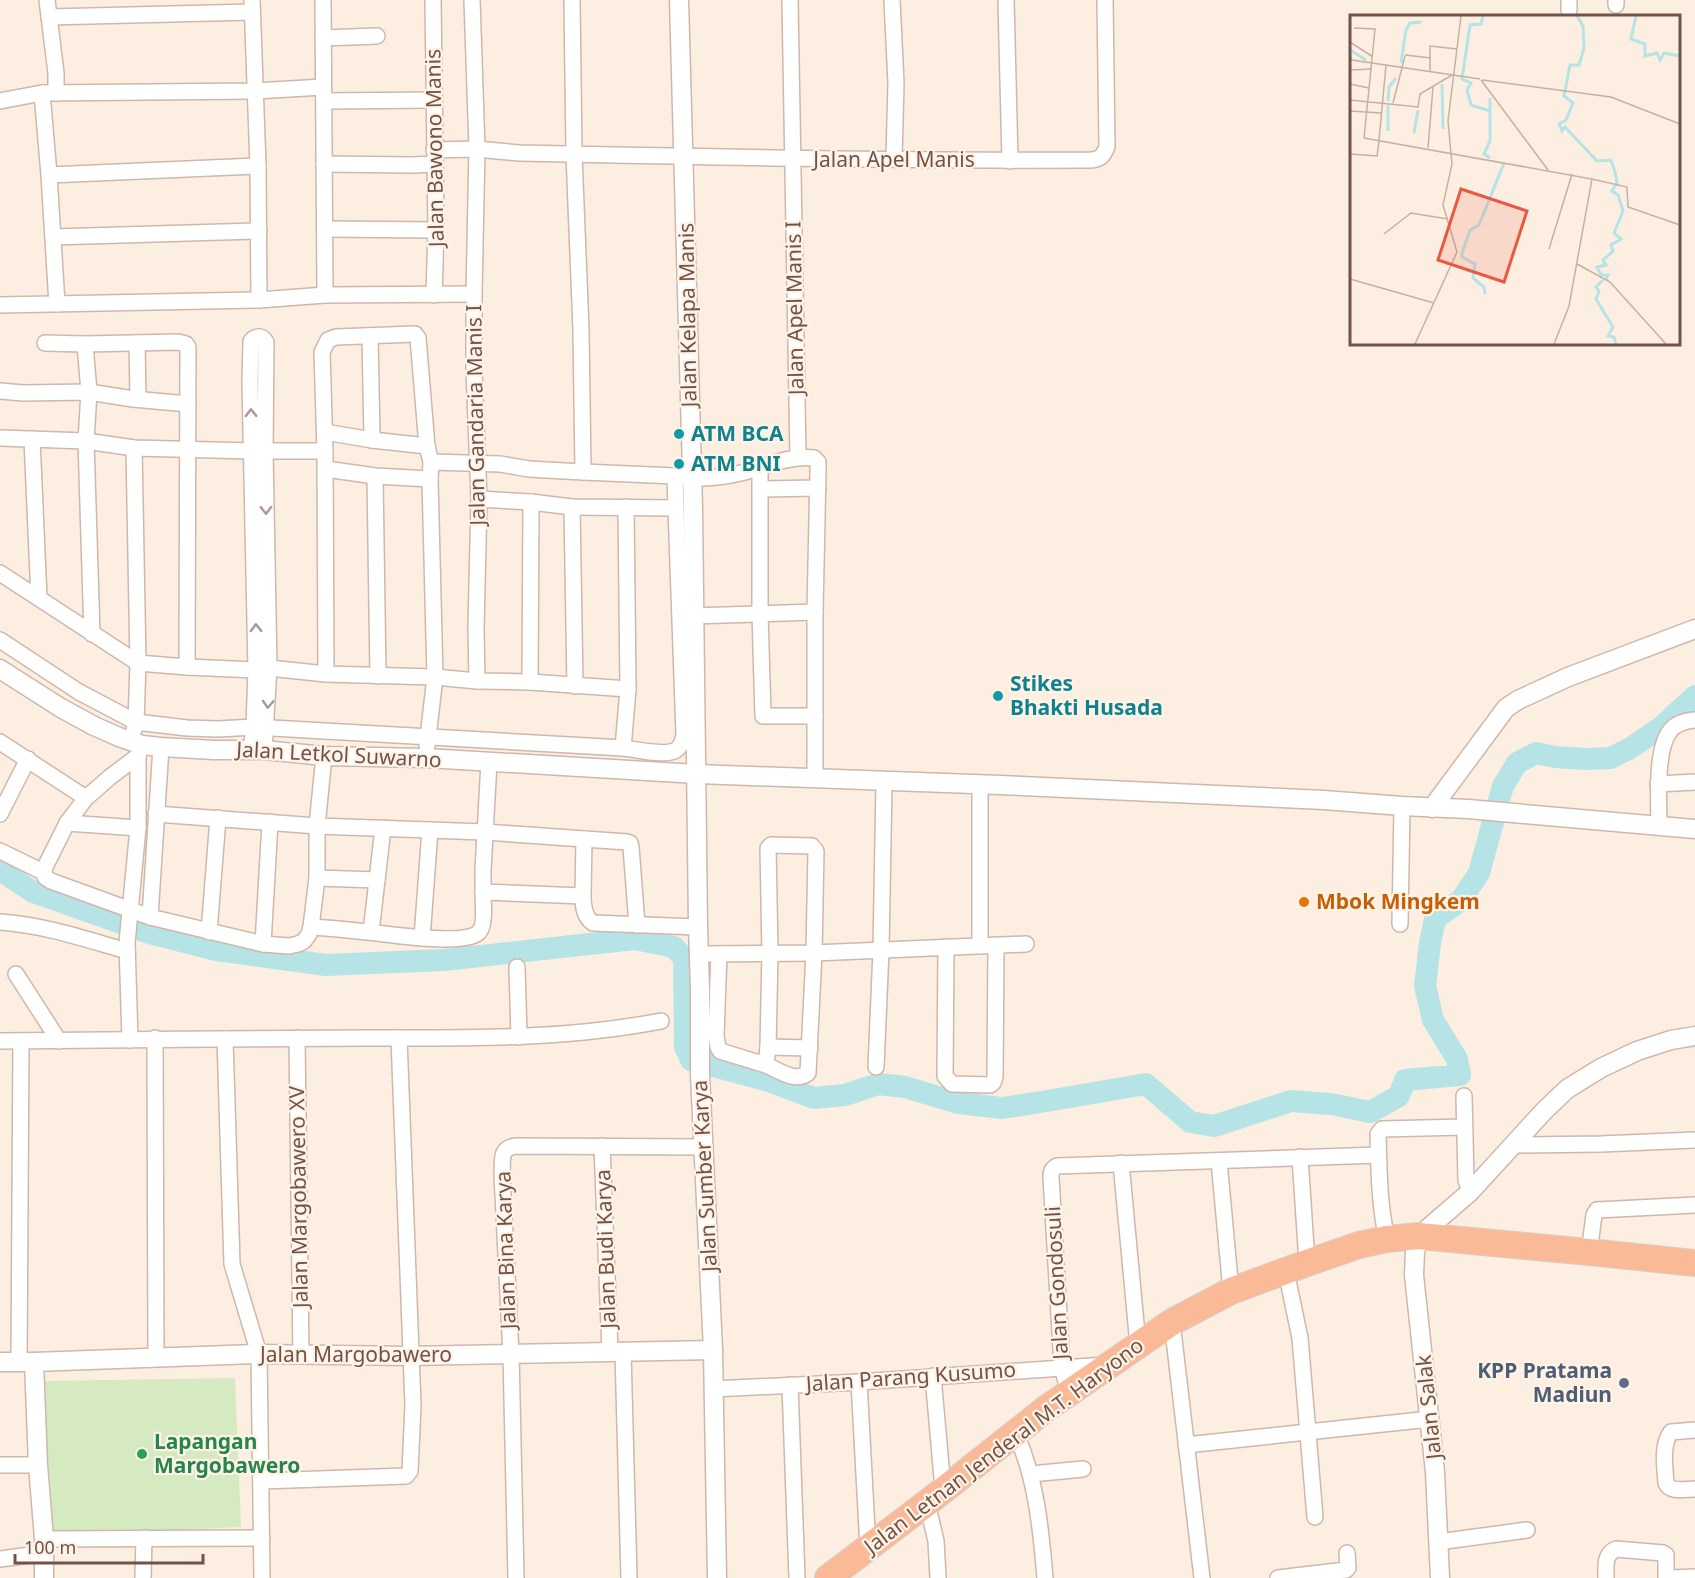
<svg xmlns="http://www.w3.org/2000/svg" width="1695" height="1578" font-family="'Noto Sans',sans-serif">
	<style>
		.green { fill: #d5eac0 }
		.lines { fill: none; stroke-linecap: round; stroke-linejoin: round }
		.river { stroke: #b6e3e6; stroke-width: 22 }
		.minor-casing { stroke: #cfb7ab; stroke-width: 18 }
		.tertiary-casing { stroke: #cfb7ab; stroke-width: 21 }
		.trunk-casing { stroke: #d8cfcc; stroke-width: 28 }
		.minor { stroke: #fff; stroke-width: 15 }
		.tertiary { stroke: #fff; stroke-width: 18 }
		.trunk { stroke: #faba98; stroke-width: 26 }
		.oneway { stroke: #ab9891 }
		.culture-dot { fill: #0f9aa8; stroke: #fff3e7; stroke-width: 2 }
		.food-dot { fill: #e8710a; stroke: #fff3e7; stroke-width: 2 }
		.service-dot { fill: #5c6f8a; stroke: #fff3e7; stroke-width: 2 }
		.leisure-dot { fill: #2e9e5b; stroke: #fff3e7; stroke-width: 2 }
		.labels { text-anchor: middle; stroke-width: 4.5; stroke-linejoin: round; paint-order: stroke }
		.street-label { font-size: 21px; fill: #735348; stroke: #fff3e7 }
		.culture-label { font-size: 21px; font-weight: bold; fill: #0d838f; stroke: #fff3e7; text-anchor: start }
		.food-label { font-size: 21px; font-weight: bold; fill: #c56008; stroke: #fff3e7; text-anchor: start }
		.service-label { font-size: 21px; font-weight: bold; fill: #4e5e75; stroke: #fff3e7; text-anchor: end }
		.leisure-label { font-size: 21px; font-weight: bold; fill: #27864d; stroke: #fff3e7; text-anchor: start }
		.inset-river { fill: none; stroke: #b6e3e6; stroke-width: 3 }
		.inset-road { fill: none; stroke: #c5b1a4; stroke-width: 1.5 }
		.view { fill: #e85944; fill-opacity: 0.15; stroke: #e85944; stroke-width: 3 }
		.inset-edge { fill: none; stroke: #735348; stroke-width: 3 }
	</style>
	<rect width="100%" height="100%" fill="#fcefe1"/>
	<path class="green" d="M 235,1378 L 241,1527 L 48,1536 L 45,1381 Z"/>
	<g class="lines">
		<path class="river" d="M 0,870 L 33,892 L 146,932 L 216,950 L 326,965 L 444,960 L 635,939 L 674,947 L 684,958 L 685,1047 L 691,1060 L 766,1080 L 814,1098 L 845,1095 L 878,1084 L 905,1087 L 958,1103 L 1002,1108 L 1041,1102 L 1146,1084 L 1190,1122 L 1214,1126 L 1291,1101 L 1331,1104 L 1370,1112 L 1399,1096 L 1405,1080 L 1460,1075 L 1457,1059 L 1433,1020 L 1425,986 L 1430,943 L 1435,919 L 1461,900 L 1479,873 L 1503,786 L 1517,763 L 1536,753 L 1555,757 L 1586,759 L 1610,758 L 1629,749 L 1660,728 L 1695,696"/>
		<g class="minor-casing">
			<g id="minor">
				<path d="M 47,0 L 56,73 L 56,93"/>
				<path d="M 252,0 L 258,166 L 259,300"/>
				<path d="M 323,0 L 325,295"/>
				<path d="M 433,0 L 436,230 L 434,295"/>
				<path d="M 472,0 L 477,149 L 474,294 L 474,369 L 479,499 L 476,630 L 477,681"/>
				<path d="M 572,0 L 574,154 L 581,330 L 583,472"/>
				<path d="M 790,0 L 798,457"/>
				<path d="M 892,0 L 896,83 L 894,158"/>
				<path d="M 1006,0 L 1010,161"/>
				<path d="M 1616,5 L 1616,0"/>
				<path d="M 1569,10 L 1569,0"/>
				<path d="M 49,17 L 252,12"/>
				<path d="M 323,38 L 377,36"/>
				<path d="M 42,93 L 49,175 L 57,304"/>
				<path d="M 0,101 L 42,93 L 255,91 L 323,87"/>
				<path d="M 324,101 L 434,100"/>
				<path d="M 434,150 L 477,149 L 519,153 C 709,157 900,161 1091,160 C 1101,159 1103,156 1107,147 L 1105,0"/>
				<path d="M 324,164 L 412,165 L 435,164"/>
				<path d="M 49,175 L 258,166"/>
				<path d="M 325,229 L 436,230"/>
				<path d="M 53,237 L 259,231"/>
				<path d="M 0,305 L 259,300 L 325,295 L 474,294"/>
				<path d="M 370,336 L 372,440"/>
				<path d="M 45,343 L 85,344 L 178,342 L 186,344 L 188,347 L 187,667"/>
				<path d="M 137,343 L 138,399"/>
				<path d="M 85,344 L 89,392 L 86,441 L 92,634"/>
				<path d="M 0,391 L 23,393 L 89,392 L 133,399 L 188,404"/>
				<path d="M 325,432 L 372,440 L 427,446"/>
				<path d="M 0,438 L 86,441 L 134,448 L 252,451 L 325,451 L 326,674"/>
				<path d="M 32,439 L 39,598"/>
				<path d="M 325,451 L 322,352 L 328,340 L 336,337 L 415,334 L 418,338 L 427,446 L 431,462 L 430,479 L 435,677 L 427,746"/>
				<path d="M 431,462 L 500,464 L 529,469 L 583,472 L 675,476 C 697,480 719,478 741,473 C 765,467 789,455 814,458 L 818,462 L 818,471 L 815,612 L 815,779"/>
				<path d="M 760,467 L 760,614 L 763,716 L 815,716"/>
				<path d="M 326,469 L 375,476 L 430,479"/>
				<path d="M 375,476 L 378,676"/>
				<path d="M 760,489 L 818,488"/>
				<path d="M 479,499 L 531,502"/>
				<path d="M 572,507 L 575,686"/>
				<path d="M 0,573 L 138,663 L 187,667 L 256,670 L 269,668 L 326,674 L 435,677 L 477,681 L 530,682 L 628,689"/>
				<path d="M 693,616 L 815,612"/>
				<path d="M 0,640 L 79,692 L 136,722 L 187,728 L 218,729 L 254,727 L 623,748 C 635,749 662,756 674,751 C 681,748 683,741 684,734 L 676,508"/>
				<path d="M 530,682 L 531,502 L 572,507 L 676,508 L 675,476"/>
				<path d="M 134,730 L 136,722 L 138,663 L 134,448"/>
				<path d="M 0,742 L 86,798"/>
				<path d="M 623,748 L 628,689 L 626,507"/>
				<path d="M 251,750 L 254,727 L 256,670 L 250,382 L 251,341 L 253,339 C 258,336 262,336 266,342 L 265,451 L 269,668 L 264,750"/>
				<path d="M 138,756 L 110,777 L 86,798 L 67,823 L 44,869 L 45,877 L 51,881 L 150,917 L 263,944 L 289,946 L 298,944 L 304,941 L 309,934 L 311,927 L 317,878 L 317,826 L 324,756"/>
				<path d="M 489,762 L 483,870 L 483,892 L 583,896 C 583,906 584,917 593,923 L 698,927"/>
				<path d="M 1658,784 L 1695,782"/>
				<path d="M 980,785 L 980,946"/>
				<path d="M 0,814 L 28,759"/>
				<path d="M 156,814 L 317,826 L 485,832 L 627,842 L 630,843 L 631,847 L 637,925"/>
				<path d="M 67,823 L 138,828"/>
				<path d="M 1659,826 C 1659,803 1655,750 1670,731 C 1676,723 1685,721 1695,720"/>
				<path d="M 0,851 L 43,872"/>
				<path d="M 317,878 L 377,880"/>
				<path d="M 583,896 L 584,839"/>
				<path d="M 150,917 L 161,747"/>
				<path d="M 0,922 C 44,925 85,939 127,951"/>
				<path d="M 1400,924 L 1402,806"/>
				<path d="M 311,927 C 330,928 349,930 367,932 C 389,934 462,946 478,933 C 486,927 483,901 483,892"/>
				<path d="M 209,932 L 218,818"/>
				<path d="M 371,932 L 383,828"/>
				<path d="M 422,938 L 430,830"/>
				<path d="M 263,944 L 270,822"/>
				<path d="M 946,947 L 945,1076 L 952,1084 L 990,1085 L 993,1083 L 995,1077 L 996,945"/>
				<path d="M 699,954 L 814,953 L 1026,944"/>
				<path d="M 719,954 L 716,1036 L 718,1047 L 720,1051 L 766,1065 L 768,1047 L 770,953 L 768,848 L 771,845 L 812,846 L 816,851 L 814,953 L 808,1073 C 796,1083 778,1070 766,1065"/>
				<path d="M 517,967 L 519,1037"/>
				<path d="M 16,974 L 59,1041"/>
				<path d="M 155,1038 L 156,1357"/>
				<path d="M 297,1038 L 301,1356"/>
				<path d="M 225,1039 L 232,1264 L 259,1354 L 262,1578"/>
				<path d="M 130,1040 L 127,943 L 138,828 L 138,756 L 140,750"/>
				<path d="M 0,1041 C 122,1039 245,1039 367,1038 C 466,1038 564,1040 661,1021"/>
				<path d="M 768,1047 L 810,1048"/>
				<path d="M 876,1067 L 881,950 L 884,782"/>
				<path d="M 1464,1096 L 1466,1180 L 1470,1192"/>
				<path d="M 1514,1145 L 1601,1144 L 1695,1140"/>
				<path d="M 602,1146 L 610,1352"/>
				<path d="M 1300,1157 L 1307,1263"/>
				<path d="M 1219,1161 L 1231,1291"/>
				<path d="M 1121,1163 L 1138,1345"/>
				<path d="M 1387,1239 C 1379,1205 1379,1169 1378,1134 L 1382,1129 L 1464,1127"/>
				<path d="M 1589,1252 L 1594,1215 L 1597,1210 L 1695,1205"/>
				<path d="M 1286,1271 L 1300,1338 L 1315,1517"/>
				<path d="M 1172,1322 L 1202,1578"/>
				<path d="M 623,1352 L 629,1578"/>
				<path d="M 19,1362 L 21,1041"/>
				<path d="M 933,1376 L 943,1489"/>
				<path d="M 859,1382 L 868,1548"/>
				<path d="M 790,1385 L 797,1578"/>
				<path d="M 713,1389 L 859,1382 L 1105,1365"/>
				<path d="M 1069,1393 L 1062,1367 L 1051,1177 C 1051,1171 1052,1169 1057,1166 L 1378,1155"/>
				<path d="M 1695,1430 L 1671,1432 C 1661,1445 1665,1468 1666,1483 C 1670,1493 1685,1489 1695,1489"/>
				<path d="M 1016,1434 C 1036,1478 1041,1529 1045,1578"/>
				<path d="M 1186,1445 L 1430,1419"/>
				<path d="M 0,1465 L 38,1465"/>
				<path d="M 1031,1474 L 1083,1469"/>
				<path d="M 261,1481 L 406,1476 L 410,1471 L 413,1405 L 399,1038"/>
				<path d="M 927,1503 L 936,1541 L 938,1578"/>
				<path d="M 44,1539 L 262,1538"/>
				<path d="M 1438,1542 L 1527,1530"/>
				<path d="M 0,1559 L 44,1553"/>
				<path d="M 143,1578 L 144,1538"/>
				<path d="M 516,1578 L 511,1354 L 502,1175 C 503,1160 499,1148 516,1146 L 703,1147"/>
				<path d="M 1278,1578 L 1346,1570 L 1348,1568 L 1347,1553"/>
				<path d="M 1606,1578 C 1606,1566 1604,1554 1616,1549 L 1663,1553 L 1666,1555 L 1666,1578"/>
				<path d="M 1670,1578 L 1695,1577"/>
			</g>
		</g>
		<g class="tertiary-casing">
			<g id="tertiary">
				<path d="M 679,0 L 693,508 L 698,927 L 700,989 L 700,1074 L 713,1350 L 717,1578"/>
				<path d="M 0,669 L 61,708 L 94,726 L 119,737 L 142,745 L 161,747 L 214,750 L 264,750 L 324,756 L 426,758 L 697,774 L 1000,785 L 1324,800 L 1402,806 L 1468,809 L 1695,829"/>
				<path d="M 1432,808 L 1506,708 L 1518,700 L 1568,677 L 1695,629"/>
				<path d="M 0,1362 L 34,1362 L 259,1354 L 410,1356 L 713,1350"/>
				<path d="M 34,1362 L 38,1465 L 44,1539 L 44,1578"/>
				<path d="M 1440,1578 L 1435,1472 L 1414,1275 L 1415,1252 L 1419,1236 L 1470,1192 L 1544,1111 L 1567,1089 L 1601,1068 L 1637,1051 L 1671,1040 L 1695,1036"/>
			</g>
		</g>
		<g class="trunk-casing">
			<path id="trunk" d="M 828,1578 L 927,1503 L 1047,1408 L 1172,1322 L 1231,1291 L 1307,1263 L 1359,1245 L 1387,1239 L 1419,1236 L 1589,1252 L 1695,1263"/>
		</g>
		<use href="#minor" class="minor"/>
		<use href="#tertiary" class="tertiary"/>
		<use href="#trunk" class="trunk"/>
	</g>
	<defs><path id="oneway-chevron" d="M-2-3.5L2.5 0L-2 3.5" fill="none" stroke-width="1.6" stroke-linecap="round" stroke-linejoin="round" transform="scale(1.5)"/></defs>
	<g class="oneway">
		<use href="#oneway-chevron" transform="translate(251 413) rotate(-91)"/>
		<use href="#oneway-chevron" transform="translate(266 510) rotate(89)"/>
		<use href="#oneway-chevron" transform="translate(256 628) rotate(-91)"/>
		<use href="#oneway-chevron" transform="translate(268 704) rotate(93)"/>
	</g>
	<g class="culture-dot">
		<circle cx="679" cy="434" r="6"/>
		<circle cx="679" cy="464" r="6"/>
		<circle cx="998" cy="696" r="6"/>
	</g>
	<circle class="food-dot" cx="1304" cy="902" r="6"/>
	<circle class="service-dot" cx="1624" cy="1383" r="6"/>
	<circle class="leisure-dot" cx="142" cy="1454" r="6"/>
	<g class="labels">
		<g class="street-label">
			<text transform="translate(435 148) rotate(-91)" y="7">Jalan Bawono Manis</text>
			<text x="894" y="167">Jalan Apel Manis</text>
			<text transform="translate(795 308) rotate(-91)" y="7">Jalan Apel Manis I</text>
			<text transform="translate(688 315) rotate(-91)" y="7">Jalan Kelapa Manis</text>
			<text transform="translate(476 415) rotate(-91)" y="7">Jalan Gandaria Manis I</text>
			<text transform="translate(339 755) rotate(3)" y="7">Jalan Letkol Suwarno</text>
			<text transform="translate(705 1176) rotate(-93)" y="7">Jalan Sumber Karya</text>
			<text transform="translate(299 1197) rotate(-91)" y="7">Jalan Margobawero XV</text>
			<text transform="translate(606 1249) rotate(-92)" y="7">Jalan Budi Karya</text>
			<text transform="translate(506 1250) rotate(-92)" y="7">Jalan Bina Karya</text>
			<text transform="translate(1057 1283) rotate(-93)" y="7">Jalan Gondosuli</text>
			<text x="356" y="1362">Jalan Margobawero</text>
			<text transform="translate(911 1377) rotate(-4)" y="7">Jalan Parang Kusumo</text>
			<text transform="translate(1429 1407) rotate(-96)" y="7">Jalan Salak</text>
			<text transform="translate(1004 1446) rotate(-37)" y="7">Jalan Letnan Jenderal M.T. Haryono</text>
		</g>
		<g class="culture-label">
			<text x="691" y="441">ATM BCA</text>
			<text x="691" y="471">ATM BNI</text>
			<text x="1010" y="691">Stikes<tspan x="1010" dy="24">Bhakti Husada</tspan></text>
		</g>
		<g class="food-label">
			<text x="1316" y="909">Mbok Mingkem</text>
		</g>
		<g class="service-label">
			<text x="1612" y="1378">KPP Pratama<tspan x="1612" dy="24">Madiun</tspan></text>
		</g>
		<g class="leisure-label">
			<text x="154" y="1449">Lapangan<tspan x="154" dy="24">Margobawero</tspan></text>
		</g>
	</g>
	<g transform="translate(1350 15)">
		<rect width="330" height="330" fill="#fcefe1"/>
		<path class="inset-river" d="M 133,1 L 131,9 L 120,10 L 112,64 L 121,68 L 117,75 L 121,90 L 140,96M 227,1 L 233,11 L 234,33 L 229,50 L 220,50 L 214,81 L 223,88 L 216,105 L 209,109 L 212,116 L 215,112 L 247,146 L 261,145 L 265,157 L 267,168 L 262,176 L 268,180 L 273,196 L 264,218 L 271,224 L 261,230 L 263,236 L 253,245 L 256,250 L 247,252 L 251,260 L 258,260 L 256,265M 286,1 L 281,24 L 295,29 L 295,41 L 307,38 L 310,45 L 314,38 L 330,41M 0,35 L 16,45M 51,48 L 56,15 L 60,8 L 71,7M 92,69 L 93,114M 38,86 L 39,72 L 46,63M 38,90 L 38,116M 64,118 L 68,95M 140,143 L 134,139 L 140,126 L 140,83M 253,265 L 246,272 L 249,276 L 246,284 L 263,312 L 258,321 L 264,322 L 266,329M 135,279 L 134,272 L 123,263 L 125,249 L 112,242 L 112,238 L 120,215 L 129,210 L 154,148"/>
		<path class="inset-road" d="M 4,13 L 25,14 L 14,123M 0,27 L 23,42M 55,40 L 81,43M 0,41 L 2,45 L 130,64M 0,55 L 22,54M 80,57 L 80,31 L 107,34M 131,65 L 198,155M 132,65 L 261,82 L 330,109M 0,69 L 19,73M 0,85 L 68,92 L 70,79 L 102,60M 43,88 L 55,41M 0,96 L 31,98M 14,123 L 242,164 L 219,291 L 204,329M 29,125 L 36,50M 78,133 L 83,72M 0,139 L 27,141 L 29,126M 242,164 L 277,172 L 278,192 L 330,210M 34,219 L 61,198 L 98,204M 199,234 L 222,159M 227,249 L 260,267 L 316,329M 0,264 L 84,288M 65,329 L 107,237 L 93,190 L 102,149 L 98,106 L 111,1"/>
		<path class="view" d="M 111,174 L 177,196 L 154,267 L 88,245 Z"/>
		<rect width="330" height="330" class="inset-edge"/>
	</g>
	<path d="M15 1554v9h188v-9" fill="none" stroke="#735348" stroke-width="3"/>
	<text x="24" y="1554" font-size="18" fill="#735348" stroke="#fff3e7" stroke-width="4.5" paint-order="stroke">100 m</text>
</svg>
